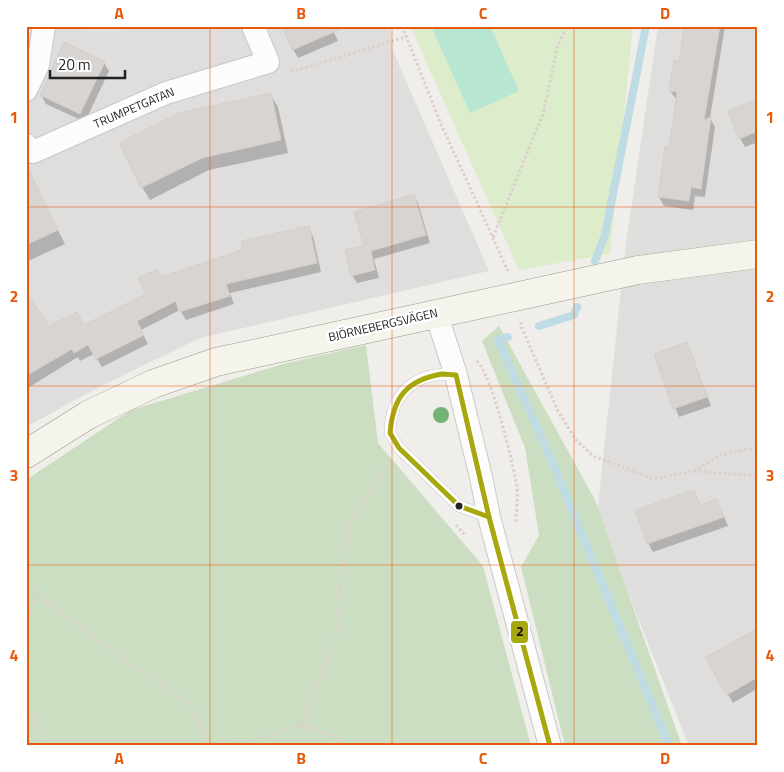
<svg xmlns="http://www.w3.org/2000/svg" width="784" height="772" font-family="'Titillium Web',sans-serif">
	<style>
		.residential { fill: #dfdedc }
		.grass { fill: #ddeccb }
		.forest { fill: #cbdec1 }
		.pitch { fill: #b7e6d2 }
		.parking { fill: #e0dfde }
		.shadow { fill: #0003 }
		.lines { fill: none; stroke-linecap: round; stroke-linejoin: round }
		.stream { stroke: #bfdbe3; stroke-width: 8 }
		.building { fill: #d7d4d2; stroke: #d3d0cc }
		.lane-casing { stroke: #c9c8c7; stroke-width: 12 }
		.street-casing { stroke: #c9c8c7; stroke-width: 24 }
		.secondary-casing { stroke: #999a82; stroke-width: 29 }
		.path { stroke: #dccecd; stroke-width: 3; stroke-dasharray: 2.5 2.5; stroke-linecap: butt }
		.lane { stroke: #fdfcfc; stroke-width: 11 }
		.street { stroke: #fdfcfc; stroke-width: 22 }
		.secondary { stroke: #f4f4ed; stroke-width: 28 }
		.bus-1-casing { stroke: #fff; stroke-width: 9 }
		.bus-1 { stroke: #a7a70e; stroke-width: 5 }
		.tree { fill: #73b476 }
		.grid { fill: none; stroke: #e8590c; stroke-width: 1; stroke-opacity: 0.55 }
		.bus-dot { fill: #222; stroke: #fff; stroke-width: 2 }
		.labels { text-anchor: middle; stroke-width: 5; stroke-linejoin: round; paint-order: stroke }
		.street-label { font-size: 12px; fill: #222; stroke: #fff }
		.line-badge { stroke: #fff; stroke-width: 2 }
		.pale-badge-label { font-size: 14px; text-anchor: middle; font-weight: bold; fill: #111 }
		.neatline { fill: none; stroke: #e8590c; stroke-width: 2 }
		.grid-label { font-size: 16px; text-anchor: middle; font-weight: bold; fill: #e8590c }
	</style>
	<rect width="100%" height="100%" fill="#f0eeeb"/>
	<g class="residential">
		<path d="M 26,26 L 390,26 L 392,49 L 489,271 L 200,338 L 93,390 L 26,427 Z"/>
		<path d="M 658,26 L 758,26 L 758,746 L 689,746 L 597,515 L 626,243 Z"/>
	</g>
	<path class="grass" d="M 410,26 L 633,26 L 610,254 L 519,270 Z"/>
	<g class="forest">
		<path d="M 499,326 L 595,500 L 682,746 L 565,746 L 521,567 L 539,535 L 525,448 L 482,341 Z"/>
		<path d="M 366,345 L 378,443 L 483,566 L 531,746 L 26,746 L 26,480 L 131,410 L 283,364 Z"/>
	</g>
	<path class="pitch" d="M 431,26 L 490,26 L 519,91 L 470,113 Z"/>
	<g class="parking">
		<path d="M 86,26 L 123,26 L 120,43 L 84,38 Z"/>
		<path d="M 349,93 L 359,131 L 296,146 L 286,109 Z"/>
		<path d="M 115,163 L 131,198 L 72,226 L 56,191 Z"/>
	</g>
	<g class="shadow">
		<path d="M 331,26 L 338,41 L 298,58 L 293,49 Z"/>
		<path d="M 685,26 L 725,26 L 710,118 L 715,127 L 705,197 L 695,196 L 693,210 L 664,206 L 659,197 L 670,148 L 677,100 L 670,91 L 680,62 Z"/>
		<path d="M 104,63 L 109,71 L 85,122 L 46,104 L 41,95 Z"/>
		<path d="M 270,94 L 278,107 L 288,153 L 209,170 L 150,200 L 142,187 Z"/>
		<path d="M 758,102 L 758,142 L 745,147 L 740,138 Z"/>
		<path d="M 36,187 L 65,244 L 26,262 L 26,192 Z"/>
		<path d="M 414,195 L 418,203 L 430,243 L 374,259 L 379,278 L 357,283 L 352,275 L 365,247 Z"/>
		<path d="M 308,227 L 313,236 L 321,272 L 230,293 L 234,304 L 186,320 L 180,310 L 141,330 L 148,344 L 102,367 L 94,354 L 80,361 L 78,357 L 26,389 L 26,337 L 48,328 L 84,326 L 148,294 L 161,278 Z"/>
		<path d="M 687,343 L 711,406 L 679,417 L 655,355 Z"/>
		<path d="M 694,491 L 701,506 L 717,500 L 728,526 L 653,552 L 648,543 Z"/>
		<path d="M 758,629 L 758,693 L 755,690 L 733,703 L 707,659 Z"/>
	</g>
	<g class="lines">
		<g class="stream">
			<path d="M 595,261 L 605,235 L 646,26"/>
			<path d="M 539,326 L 574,315 L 577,307"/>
			<path d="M 508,337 L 498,340 L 553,464 L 669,746"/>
		</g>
	</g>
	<g class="building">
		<path d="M 282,26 L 348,26 L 292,50 Z"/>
		<path d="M 684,26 L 720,26 L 704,120 L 711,117 L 701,189 L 691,187 L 689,201 L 658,197 L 665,146 L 669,147 L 677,92 L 669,91 L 674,60 L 679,61 Z"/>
		<path d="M 64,42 L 105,62 L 80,114 L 40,95 Z"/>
		<path d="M 271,93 L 281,140 L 202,158 L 141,188 L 119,143 L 179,113 Z"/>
		<path d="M 758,99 L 758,131 L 739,139 L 728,111 Z"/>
		<path d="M 26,164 L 58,230 L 26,245 Z"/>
		<path d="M 414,194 L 426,235 L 371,251 L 375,270 L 351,276 L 345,250 L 364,246 L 354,212 Z"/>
		<path d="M 309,226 L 317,263 L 226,284 L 230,296 L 179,312 L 176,301 L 137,321 L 144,335 L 96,359 L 88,345 L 74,353 L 72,349 L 26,376 L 26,292 L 49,326 L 77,312 L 84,325 L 146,294 L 138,278 L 157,269 L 161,277 L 243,250 L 241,241 Z"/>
		<path d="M 687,342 L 707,397 L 673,409 L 654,354 Z"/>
		<path d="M 694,490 L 700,505 L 717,499 L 724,517 L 647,544 L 635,510 Z"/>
		<path d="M 758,628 L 758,677 L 727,695 L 705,658 Z"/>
	</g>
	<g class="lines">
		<g class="lane-casing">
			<path id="lane" d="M 456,375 C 416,370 390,394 390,433 L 399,448 L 459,506 L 489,517"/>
		</g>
		<g class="street-casing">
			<g id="street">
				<path d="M 26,90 L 38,65 L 44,26"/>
				<path d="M 26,145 L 33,152 L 166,93 L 268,62 L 253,26"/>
				<path d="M 436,313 L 456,375 L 481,477 L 489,517 L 550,746"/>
			</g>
		</g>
		<g class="secondary-casing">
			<path id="secondary" d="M 26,454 L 88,415 L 153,384 L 216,362 L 638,270 L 758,254"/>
		</g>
		<g class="path">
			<path d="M 402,26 L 441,124 L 508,271"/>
			<path d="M 291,72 L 406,37"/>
			<path d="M 493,237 L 543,114 L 558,45 L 567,26"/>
			<path d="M 521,322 L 521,326 L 558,411 L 576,440 L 593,456 L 654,479 L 693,471 L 758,476"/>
			<path d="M 477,361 C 492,375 513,463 517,487 C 518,498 516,511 516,522"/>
			<path d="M 694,471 L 721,455 L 758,447"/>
			<path d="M 456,525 L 466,536"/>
			<path d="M 26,578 L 36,594 L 99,642 L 189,703 L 209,746"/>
			<path d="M 26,626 L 36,594"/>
			<path d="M 26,704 L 47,746"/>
			<path d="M 302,725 L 336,635 L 340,584 L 351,521 L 389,461"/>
			<path d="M 233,746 L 302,725 L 337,737 L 340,746"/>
		</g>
		<use href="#lane" class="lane"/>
		<use href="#street" class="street"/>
		<use href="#secondary" class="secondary"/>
		<g class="bus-1-casing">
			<g id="bus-1">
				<path d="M 442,374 L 456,375 L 489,517 L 459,506 L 399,448 L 390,433 C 393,398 406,380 442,374 Z"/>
				<path d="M 489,517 L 550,746"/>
			</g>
		</g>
		<use href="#bus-1" class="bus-1"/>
	</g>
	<circle class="tree" cx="441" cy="415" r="8"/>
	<path class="grid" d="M 210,26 L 210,746M 392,26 L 392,746M 574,26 L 574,746M 26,207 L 758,207M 26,386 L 758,386M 26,565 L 758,565"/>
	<circle class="bus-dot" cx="459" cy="506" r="4.5"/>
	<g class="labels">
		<g class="street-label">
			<text transform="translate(134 108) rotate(-23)" y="4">TRUMPETGATAN</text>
			<text transform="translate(383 325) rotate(-13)" y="4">BJÖRNEBERGSVÄGEN</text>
		</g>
	</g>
	<rect class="line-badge" x="510" y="620" width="19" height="24" rx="5" fill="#a7a70e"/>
	<g class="pale-badge-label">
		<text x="520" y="636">2</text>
	</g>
	<rect width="784" height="772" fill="none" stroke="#ffffff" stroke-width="55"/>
	<path d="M50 70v8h75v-8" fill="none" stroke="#222222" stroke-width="2.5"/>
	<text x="58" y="70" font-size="15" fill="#222222" stroke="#ffffff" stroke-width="4" paint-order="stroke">20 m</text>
	<rect x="28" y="28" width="728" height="716" class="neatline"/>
	<g class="grid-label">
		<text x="119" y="19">A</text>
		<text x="301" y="19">B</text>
		<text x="483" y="19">C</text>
		<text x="665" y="19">D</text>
		<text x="14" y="123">1</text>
		<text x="770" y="123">1</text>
		<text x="14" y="302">2</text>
		<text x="770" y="302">2</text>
		<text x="14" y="481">3</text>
		<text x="770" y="481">3</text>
		<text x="14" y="661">4</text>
		<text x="770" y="661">4</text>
		<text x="119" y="764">A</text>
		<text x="301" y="764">B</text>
		<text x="483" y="764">C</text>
		<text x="665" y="764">D</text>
	</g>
</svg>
